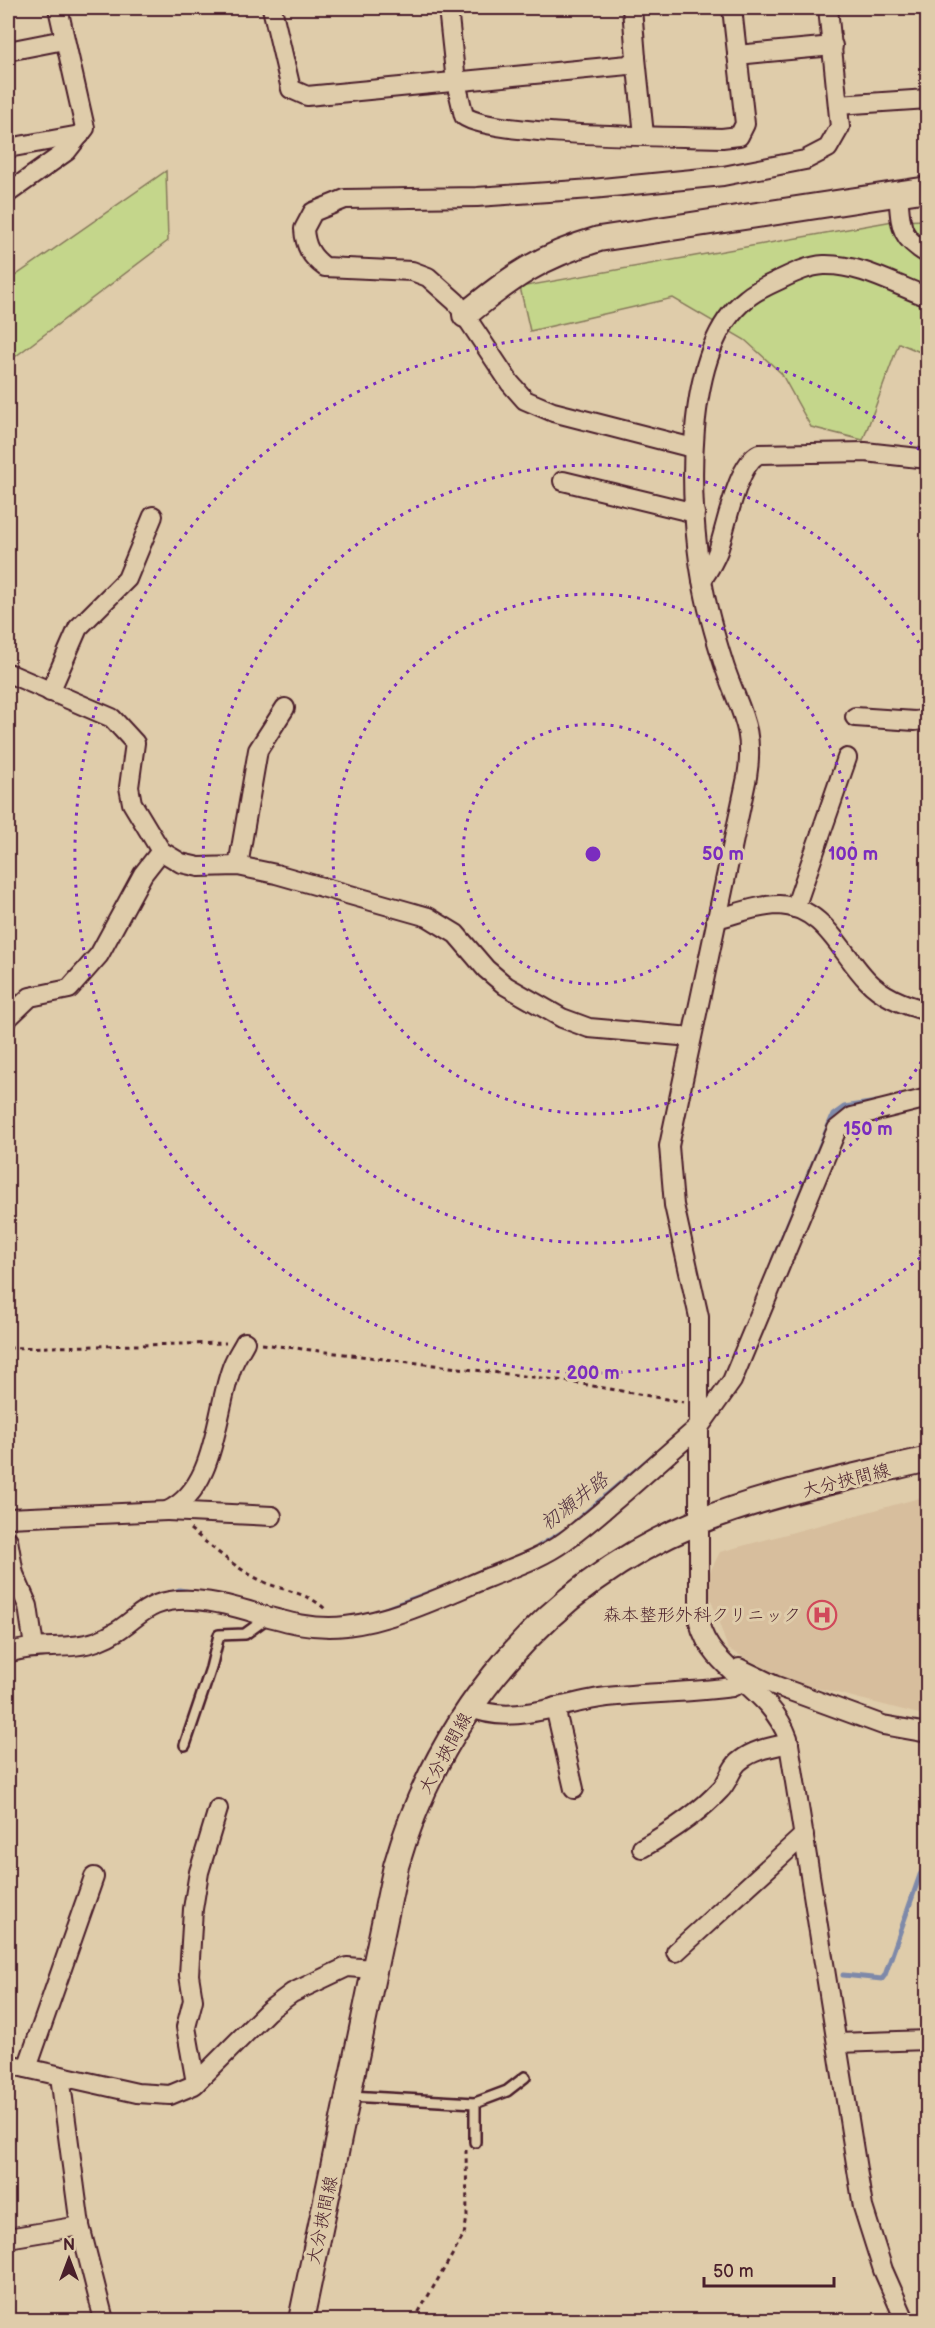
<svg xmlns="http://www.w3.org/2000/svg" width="935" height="2328" font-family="'Balsamiq Sans','Klee One',sans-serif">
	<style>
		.built { fill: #d7be9d }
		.green { fill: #c4d68b; stroke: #877a5b; stroke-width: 1.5 }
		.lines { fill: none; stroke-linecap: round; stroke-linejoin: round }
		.stream { stroke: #7e89a9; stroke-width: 5 }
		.lane-casing { stroke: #4a1f2b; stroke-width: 14 }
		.street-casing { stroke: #4a1f2b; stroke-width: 22 }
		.secondary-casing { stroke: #4a1f2b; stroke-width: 28 }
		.path { stroke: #4a1f2b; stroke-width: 3; stroke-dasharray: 4.5 4.5; stroke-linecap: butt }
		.lane { stroke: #dfccaa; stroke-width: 9 }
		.street { stroke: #dfccaa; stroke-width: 18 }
		.secondary { stroke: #dfccaa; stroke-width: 24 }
		.ring { fill: none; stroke: #7b2cbf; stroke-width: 3; stroke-dasharray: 3 6 }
		.labels { text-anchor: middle; stroke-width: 6; stroke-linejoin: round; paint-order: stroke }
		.street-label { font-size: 18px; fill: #4a1f2b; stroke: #dfccaa }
		.poi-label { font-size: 18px; fill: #4a1f2b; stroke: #dfccaa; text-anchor: end }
		.water-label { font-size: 20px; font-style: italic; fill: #533140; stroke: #dfccaa }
		.centre { fill: #7b2cbf; stroke: #dfccaa; stroke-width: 3 }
		.ring-label { font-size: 18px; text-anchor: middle; font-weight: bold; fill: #7b2cbf; stroke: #dfccaa; stroke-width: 6; stroke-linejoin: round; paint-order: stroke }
	</style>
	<rect width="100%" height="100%" fill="#dfccaa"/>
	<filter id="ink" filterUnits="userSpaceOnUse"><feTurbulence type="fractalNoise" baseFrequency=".0167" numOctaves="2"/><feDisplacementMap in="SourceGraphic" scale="12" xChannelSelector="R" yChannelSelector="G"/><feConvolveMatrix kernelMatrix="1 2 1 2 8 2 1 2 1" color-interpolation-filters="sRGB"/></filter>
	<g filter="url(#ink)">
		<path class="built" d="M 927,1496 L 927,1716 L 790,1681 L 728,1649 L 705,1582 L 720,1552 Z"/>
		<g class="green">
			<path d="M 166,171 L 168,241 L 8,362 L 8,281 Z"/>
			<path d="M 927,220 L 927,355 L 899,343 L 863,440 L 811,427 L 781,373 L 745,340 L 673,298 L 530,331 L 520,287 L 893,221 Z"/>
		</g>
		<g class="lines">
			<g class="stream">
				<path d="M 773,1260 L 833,1115 L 844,1107 L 877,1102"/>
				<path d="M 575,1522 L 655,1454"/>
				<path d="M 538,1547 L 566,1530"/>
				<path d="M 171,1593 L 179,1590 L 192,1592"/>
				<path d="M 382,1610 L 450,1585"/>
				<path d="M 843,1975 L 882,1979 L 885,1975 L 920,1875 L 928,1863"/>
			</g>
			<g class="lane-casing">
				<g id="lane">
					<path d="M 185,1745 L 211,1668 L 219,1635 L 245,1634 L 267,1618"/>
					<path d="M 350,2096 L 475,2103 L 507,2091 L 525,2077"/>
					<path d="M 475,2103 L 475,2142"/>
				</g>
			</g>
			<g class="street-casing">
				<g id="street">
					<path d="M 272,8 L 291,89 L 307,96 L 628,65 L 636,58 L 632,8"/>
					<path d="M 448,8 L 456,82 L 464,116 C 493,137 675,136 722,138 L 739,136 L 745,124 L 732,8"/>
					<path d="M 8,51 L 64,40"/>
					<path d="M 737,55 L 833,46"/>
					<path d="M 636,58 L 644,135"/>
					<path d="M 838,105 L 928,99"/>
					<path d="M 8,148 L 80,135"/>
					<path d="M 8,193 L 67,151 L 85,128 L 58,8"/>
					<path d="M 898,193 C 901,224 898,237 928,254"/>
					<path d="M 693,448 L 553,412 L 525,400 L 510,383 L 456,302 L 428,277 L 412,271 L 325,267 C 311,257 305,246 304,229 L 313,212 L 345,199 L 477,197 L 592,189 L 723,176 L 805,160 L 828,148 L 840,127 L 828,8"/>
					<path d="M 563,481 L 695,513"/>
					<path d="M 702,580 C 708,571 714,562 718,551 C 726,528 737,464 759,454 L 865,452 L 928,459"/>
					<path d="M 8,673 L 112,718 L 135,743 L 129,787 L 132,803 L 161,851 L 181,863 L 199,867 L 238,866 L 276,874 L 428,917 L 456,934 L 486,969 L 506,986 L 562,1018 L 589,1028 L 691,1037"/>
					<path d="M 50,692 L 78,628 L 127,579 L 153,516"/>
					<path d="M 855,717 L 915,721 L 928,719"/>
					<path d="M 238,866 L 258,750 L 285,708"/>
					<path d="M 795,908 L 847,758"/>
					<path d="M 716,919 C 736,914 758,905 779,905 C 824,907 840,952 867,980 C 882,996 907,1006 928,1011"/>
					<path d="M 8,1018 L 30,997 L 69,989 L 99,955 L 143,874 L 161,851"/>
					<path d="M 167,1511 L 272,1516"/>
					<path d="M 8,1518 L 167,1511 C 217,1488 215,1412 232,1367 C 235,1358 241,1350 245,1342"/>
					<path d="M 8,1540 L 14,1574 L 28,1606 L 34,1647"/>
					<path d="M 8,1653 C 37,1643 69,1651 97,1641 C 140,1625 138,1597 194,1600 C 245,1603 291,1633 346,1626 C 392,1621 444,1596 487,1578 C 514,1567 542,1558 565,1541 C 612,1506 655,1464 700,1426 L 732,1381 L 837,1129 L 852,1117 L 928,1098"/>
					<path d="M 739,1668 L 774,1685 L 883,1725 L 928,1733"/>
					<path d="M 470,1707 C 511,1727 565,1702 607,1697 C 649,1692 691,1693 732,1687 L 744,1681"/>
					<path d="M 555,1707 L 574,1789"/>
					<path d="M 642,1848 C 670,1832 698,1814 720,1790 C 729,1782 731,1766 741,1760 C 755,1749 772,1747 789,1743"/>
					<path d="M 676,1952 L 804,1835"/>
					<path d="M 837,2043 L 928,2040"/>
					<path d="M 8,2064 L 137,2093 L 170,2095 L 194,2085 L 268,2011 L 292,1993 L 347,1967 L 373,1969"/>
					<path d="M 27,2068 L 94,1877"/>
					<path d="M 60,2076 L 80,2226 L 104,2320"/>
					<path d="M 196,2083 L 186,2027 L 193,2000 L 189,1975 L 193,1909 L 199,1872 L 218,1809"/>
					<path d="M 8,2238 L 80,2226"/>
					<path d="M 905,2320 L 883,2270 L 863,2207 L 788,1738 C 770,1687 711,1672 699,1622 L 699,1317 L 674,1205 L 669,1146 L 747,777 C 755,728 740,712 725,668 C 716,640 707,610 702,580 C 689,508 681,350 746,299 C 755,291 766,286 777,281 C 792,274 807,266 824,265 C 860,264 895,285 928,297"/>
				</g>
			</g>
			<g class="secondary-casing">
				<g id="secondary">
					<path d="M 465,315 C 511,277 541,256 599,239 L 928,189"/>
					<path d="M 301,2320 L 396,1866 C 440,1713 548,1584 696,1523 C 765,1494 854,1477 928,1459"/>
				</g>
			</g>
			<g class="path">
				<path d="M 262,1344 L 565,1381 L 683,1402"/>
				<path d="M 8,1348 L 226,1343"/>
				<path d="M 190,1529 C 213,1548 235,1568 262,1581 C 282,1591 308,1592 325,1609"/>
				<path d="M 414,2320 L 464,2235 L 467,2217 L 466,2150"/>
			</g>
			<use href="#lane" class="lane"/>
			<use href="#street" class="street"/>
			<use href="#secondary" class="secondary"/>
		</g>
	</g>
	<g class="ring">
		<circle cx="593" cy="854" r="130"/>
		<circle cx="593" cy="854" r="260"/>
		<path d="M926 1054A389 389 0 1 1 926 654"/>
		<path d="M927 1252A519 519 0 1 1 927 456"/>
	</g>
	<defs>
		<g id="hospital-ring" transform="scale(1.5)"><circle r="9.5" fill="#dfccaa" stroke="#d1495b" stroke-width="1.5"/><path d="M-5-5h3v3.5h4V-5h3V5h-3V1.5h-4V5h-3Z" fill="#d1495b"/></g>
	</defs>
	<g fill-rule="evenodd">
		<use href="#hospital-ring" x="822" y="1615"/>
	</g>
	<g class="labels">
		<g class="street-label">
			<text transform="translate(846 1480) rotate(-14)" y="6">大分挾間線</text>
			<text transform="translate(445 1753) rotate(-61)" y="6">大分挾間線</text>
			<text transform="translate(322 2220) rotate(-78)" y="6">大分挾間線</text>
		</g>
		<g class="poi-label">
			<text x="801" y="1621">森本整形外科クリニック</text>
		</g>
		<g class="water-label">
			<text transform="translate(574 1501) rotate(-38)" y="7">初瀬井路</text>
		</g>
	</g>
	<circle cx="593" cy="854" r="9" class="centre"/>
	<g class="ring-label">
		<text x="723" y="860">50 m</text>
		<text x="853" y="860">100 m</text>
		<text x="868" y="1135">150 m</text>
		<text x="593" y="1379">200 m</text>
	</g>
	<rect width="935" height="2328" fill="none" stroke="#dfccaa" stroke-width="30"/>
	<rect x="15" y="15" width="905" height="2298" fill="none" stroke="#4a1f2b" stroke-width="2" filter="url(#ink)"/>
	<g transform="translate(69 2259)" stroke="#dfccaa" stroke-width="4.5" paint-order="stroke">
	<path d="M0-4.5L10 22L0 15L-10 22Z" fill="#4a1f2b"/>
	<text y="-9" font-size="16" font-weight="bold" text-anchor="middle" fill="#4a1f2b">N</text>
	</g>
	<path d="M704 2277v9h130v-9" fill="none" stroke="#4a1f2b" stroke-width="3"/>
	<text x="713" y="2277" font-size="18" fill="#4a1f2b" stroke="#dfccaa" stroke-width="4.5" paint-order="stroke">50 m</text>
</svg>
